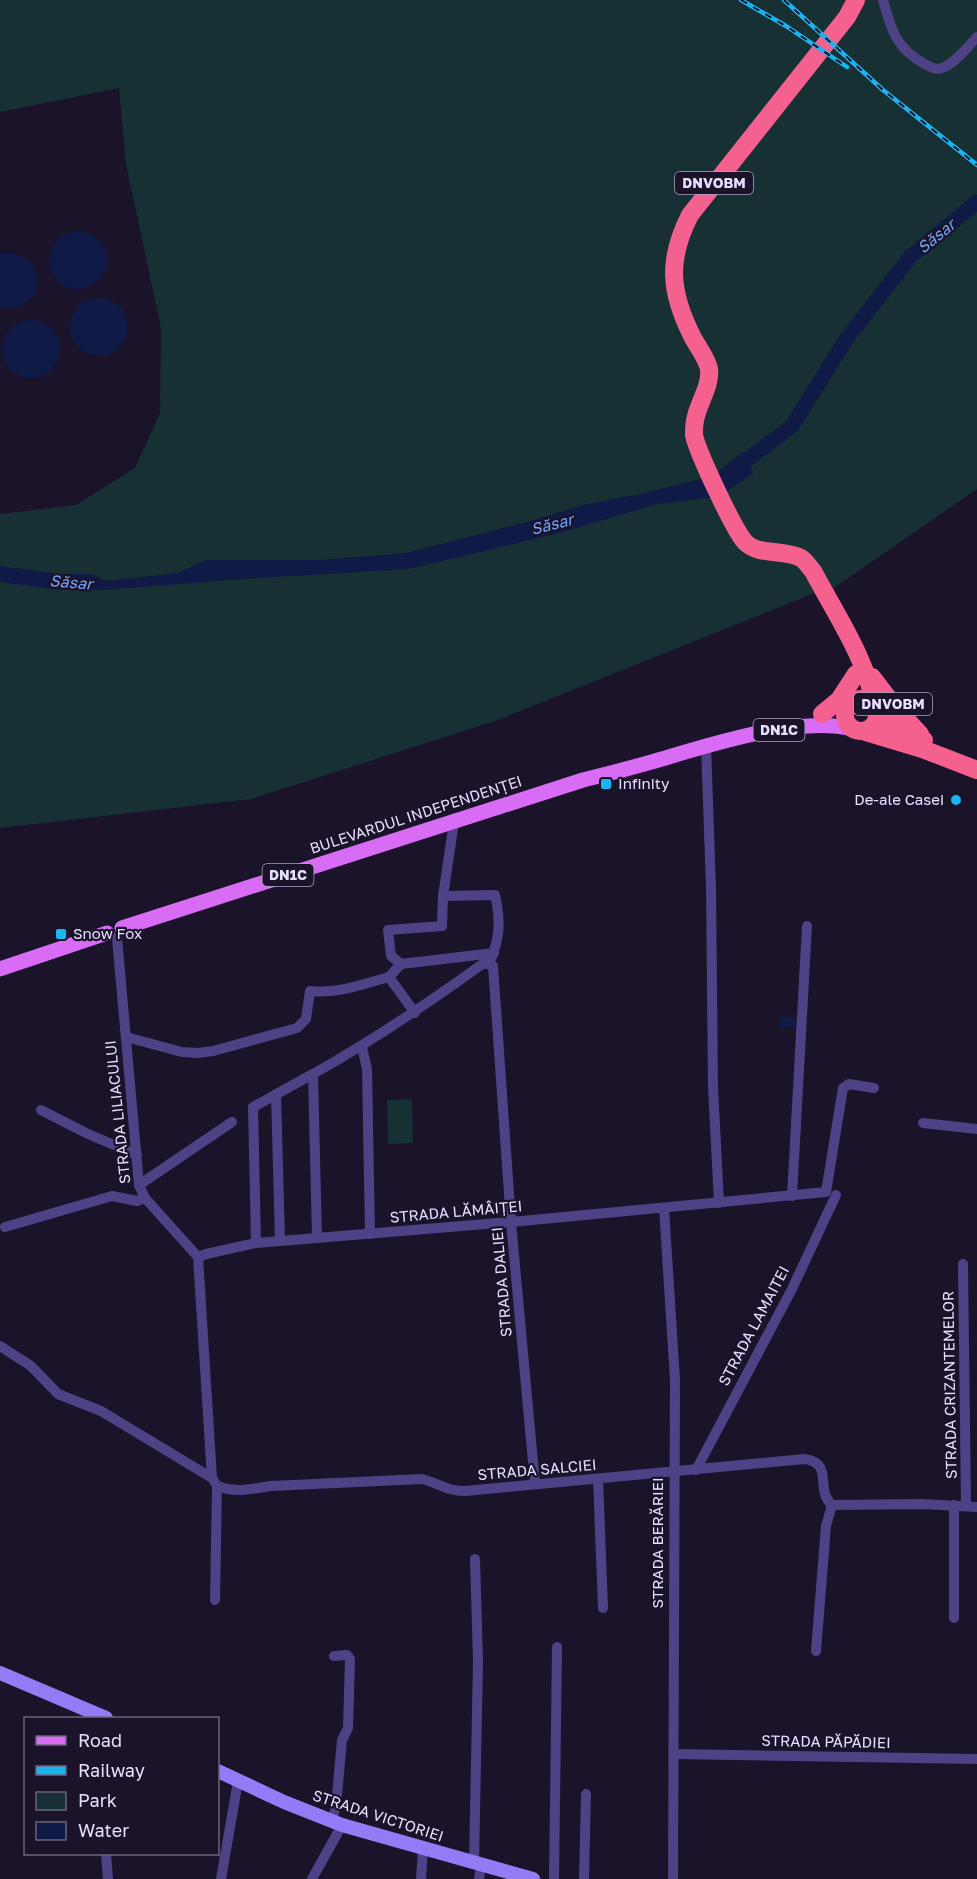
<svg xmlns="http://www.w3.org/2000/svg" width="977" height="1879" font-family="'Golos Text',sans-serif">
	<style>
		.green { fill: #163033 }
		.water { fill: #0f1a47 }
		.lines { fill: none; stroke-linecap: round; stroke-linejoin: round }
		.river { stroke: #0f1a47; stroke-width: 15 }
		.street { stroke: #4f4185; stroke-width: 10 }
		.secondary { stroke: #937bf6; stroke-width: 14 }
		.primary { stroke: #d96cf5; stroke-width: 15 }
		.highway { stroke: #f5618f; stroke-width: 18 }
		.rail-casing { stroke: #17b6f0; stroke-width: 4.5 }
		.rail { stroke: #1b132a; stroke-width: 2; stroke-dasharray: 7; stroke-linecap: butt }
		.poi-dot { fill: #17b6f0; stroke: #1b132a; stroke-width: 2 }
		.labels { text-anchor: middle; stroke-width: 4.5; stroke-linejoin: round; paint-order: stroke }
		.shield { fill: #1b132a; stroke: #a9a1be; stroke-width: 1.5 }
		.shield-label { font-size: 14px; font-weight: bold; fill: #e6defd }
		.poi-label { font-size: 15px; fill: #e6defd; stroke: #1b132a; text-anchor: start }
		.street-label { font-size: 15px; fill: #e6defd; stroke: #1b132a }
		.water-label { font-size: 16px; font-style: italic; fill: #73a3f6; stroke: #1b132a }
	</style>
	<rect width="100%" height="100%" fill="#1b132a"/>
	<g class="green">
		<path d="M 0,0 L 977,0 L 977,489 L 825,594 L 817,592 L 495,721 L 251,799 L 0,828 L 0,514 L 76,505 L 135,468 L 160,413 L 161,328 L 126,164 L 119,88 L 0,112 Z"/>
		<path d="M 412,1099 L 413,1143 L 388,1144 L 387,1100 Z"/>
	</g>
	<g class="water">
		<circle cx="78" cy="260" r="29"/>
		<path d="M 7,252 C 53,257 45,314 0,308 L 0,254 Z"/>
		<circle cx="99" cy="327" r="29"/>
		<circle cx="31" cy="349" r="29"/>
		<path d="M 743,452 L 753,473 L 719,497 L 657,504 L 559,533 L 409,569 L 240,579 L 105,590 L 61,590 L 0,582 L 0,566 L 60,574 L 91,574 L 106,581 L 178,573 L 206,560 L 318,560 L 406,553 L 534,520 L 587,504 L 636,495 L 713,476 Z"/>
		<path d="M 779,1016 L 796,1018 L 795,1028 L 779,1027 Z"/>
	</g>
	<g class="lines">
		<path class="river" d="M 732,471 L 792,426 L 847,338 L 911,256 L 977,202"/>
		<g class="street">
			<path d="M 883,0 C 891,29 896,49 925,64 C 930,67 935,70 942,68 C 955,64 968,46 977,37"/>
			<path d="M 706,745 L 711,888 L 713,1087 L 719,1203"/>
			<path d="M 443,896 L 495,895 C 501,921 500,939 489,964"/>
			<path d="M 401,964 L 494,953"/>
			<path d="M 389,977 L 401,964 L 391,956 L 388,930 L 442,926 L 443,896 L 454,822"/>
			<path d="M 126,1037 L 182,1052 L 198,1053 L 213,1051 L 297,1028 L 306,1019 L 310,991 C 338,994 363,984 389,977 L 415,1013"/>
			<path d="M 362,1047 L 367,1069 L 370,1234"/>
			<path d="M 276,1094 L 280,1241"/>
			<path d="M 41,1110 L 86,1133 L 137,1155"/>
			<path d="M 923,1123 L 977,1129"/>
			<path d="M 139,1185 L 232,1122"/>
			<path d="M 792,1196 L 807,926"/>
			<path d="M 664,1208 L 675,1380 L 673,1879"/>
			<path d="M 5,1227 L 112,1196 L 137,1201 L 145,1198"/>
			<path d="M 317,1238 L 313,1074 C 372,1041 427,1004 481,965 L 485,963 L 493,966 L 511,1222 L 535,1484"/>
			<path d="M 256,1243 L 253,1107 L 313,1074"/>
			<path d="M 198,1257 L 206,1254 L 256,1243 L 511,1222 L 826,1192 L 843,1088 L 849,1084 L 874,1088"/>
			<path d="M 963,1264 L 966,1506"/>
			<path d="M 0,1346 L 31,1366 L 58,1394 L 101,1411 L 212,1478 L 198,1257 L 145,1198 L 139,1185 L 117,938"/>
			<path d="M 696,1470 L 792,1289 L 836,1195"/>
			<path d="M 598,1479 L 603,1608"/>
			<path d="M 214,1481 L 217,1486 L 215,1600"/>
			<path d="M 217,1486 C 236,1493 251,1489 271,1486 L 422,1479 C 438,1483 446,1491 465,1491 L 804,1459 C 835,1463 814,1489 832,1505"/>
			<path d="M 954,1618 L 954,1505"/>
			<path d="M 816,1651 L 826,1526 L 832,1505 L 923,1504 L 977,1507"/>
			<path d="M 674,1754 L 977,1759"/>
			<path d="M 332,1821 L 336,1806 L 342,1740 L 348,1728 L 350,1659 L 347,1655 L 334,1656"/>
			<path d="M 106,1854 L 108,1879"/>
			<path d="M 474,1863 L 478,1661 L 475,1559"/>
			<path d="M 221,1879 L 238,1781"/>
			<path d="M 312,1879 L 342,1825"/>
			<path d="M 421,1879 L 423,1849"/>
			<path d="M 479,1879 L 481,1864"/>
			<path d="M 554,1879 L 557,1647"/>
			<path d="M 584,1879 L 586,1794"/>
		</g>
		<g class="secondary">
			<path d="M 0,1673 L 106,1718"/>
			<path d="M 218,1771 L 284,1802 L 342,1825 L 533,1879"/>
		</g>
		<g class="primary">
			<path d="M 122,928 L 583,780 C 607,774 631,768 655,761 C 706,746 800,715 852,729"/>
			<path d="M 0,969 L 107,933"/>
		</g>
		<g class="highway">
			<path d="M 856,0 L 847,17 L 828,41 L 690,215 C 667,260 670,292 692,336 C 697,346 707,358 709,369 C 711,388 697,404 695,421 C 694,425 694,431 694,435 C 697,451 734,530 745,542 C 758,556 784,549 801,558 C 806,561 809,567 813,571 C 836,615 867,659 875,708"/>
			<path d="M 872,677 L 895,707 L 920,734"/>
			<circle cx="861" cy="715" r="16"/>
			<path d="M 822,714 L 839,700 L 856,674"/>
			<path d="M 877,715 L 909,734 L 924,740"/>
			<path d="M 862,731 L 925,750 L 977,770"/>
		</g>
		<g class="rail-casing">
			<g id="rail">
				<path d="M 741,0 L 786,26 L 847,67"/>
				<path d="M 784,0 L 883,90 L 977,165"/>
			</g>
		</g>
		<use href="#rail" class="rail"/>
	</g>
	<g class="poi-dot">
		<rect x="600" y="778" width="12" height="12" rx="3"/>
		<circle cx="956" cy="800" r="6"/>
		<rect x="55" y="928" width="12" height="12" rx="3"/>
	</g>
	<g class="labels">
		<g class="shield">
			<rect x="675" y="172" width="78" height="22" rx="4.5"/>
			<rect x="854" y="693" width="78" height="22" rx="4.5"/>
			<rect x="753.5" y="719" width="51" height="22" rx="4.5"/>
			<rect x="262.5" y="864" width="51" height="22" rx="4.5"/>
		</g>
		<g class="shield-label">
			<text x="714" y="188">DNVOBM</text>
			<text x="893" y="709">DNVOBM</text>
			<text x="779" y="735">DN1C</text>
			<text x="288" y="880">DN1C</text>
		</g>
		<g class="poi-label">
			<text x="618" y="789">Infinity</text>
			<text x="944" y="805" text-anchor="end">De-ale Casei</text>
			<text x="73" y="939">Snow Fox</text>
		</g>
		<g class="street-label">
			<text transform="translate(416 815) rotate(-18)" y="5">BULEVARDUL INDEPENDENȚEI</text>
			<text transform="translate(118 1112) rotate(-96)" y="5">STRADA LILIACULUI</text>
			<text transform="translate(456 1212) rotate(-5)" y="5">STRADA LĂMÂIȚEI</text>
			<text transform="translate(502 1282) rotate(-95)" y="5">STRADA DALIEI</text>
			<text transform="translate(754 1326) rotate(-62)" y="5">STRADA LAMAITEI</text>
			<text transform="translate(950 1385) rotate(-91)" y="5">STRADA CRIZANTEMELOR</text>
			<text transform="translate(537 1470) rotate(-5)" y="5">STRADA SALCIEI</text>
			<text transform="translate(658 1543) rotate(-90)" y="5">STRADA BERĂRIEI</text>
			<text transform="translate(826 1742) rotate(1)" y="5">STRADA PĂPĂDIEI</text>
			<text transform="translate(378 1816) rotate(18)" y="5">STRADA VICTORIEI</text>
		</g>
		<g class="water-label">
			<text transform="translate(936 236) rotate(-39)" y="6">Săsar</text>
			<text transform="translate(552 524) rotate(-14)" y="6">Săsar</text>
			<text transform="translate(71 582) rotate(5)" y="6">Săsar</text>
		</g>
	</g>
	<rect x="24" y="1717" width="195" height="138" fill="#1b132a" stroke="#6c647e" stroke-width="1.5"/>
	<rect x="36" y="1736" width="30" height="9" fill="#d96cf5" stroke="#6c647e" stroke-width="1.5"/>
	<text x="78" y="1747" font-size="18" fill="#e6defd">Road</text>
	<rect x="36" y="1766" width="30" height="9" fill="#17b6f0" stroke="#6c647e" stroke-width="1.5"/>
	<text x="78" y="1777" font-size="18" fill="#e6defd">Railway</text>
	<rect x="36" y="1792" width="30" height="18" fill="#163033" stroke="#6c647e" stroke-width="1.5"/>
	<text x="78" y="1807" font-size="18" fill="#e6defd">Park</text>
	<rect x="36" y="1822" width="30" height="18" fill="#0f1a47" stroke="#6c647e" stroke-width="1.5"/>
	<text x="78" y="1837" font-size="18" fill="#e6defd">Water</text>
</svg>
